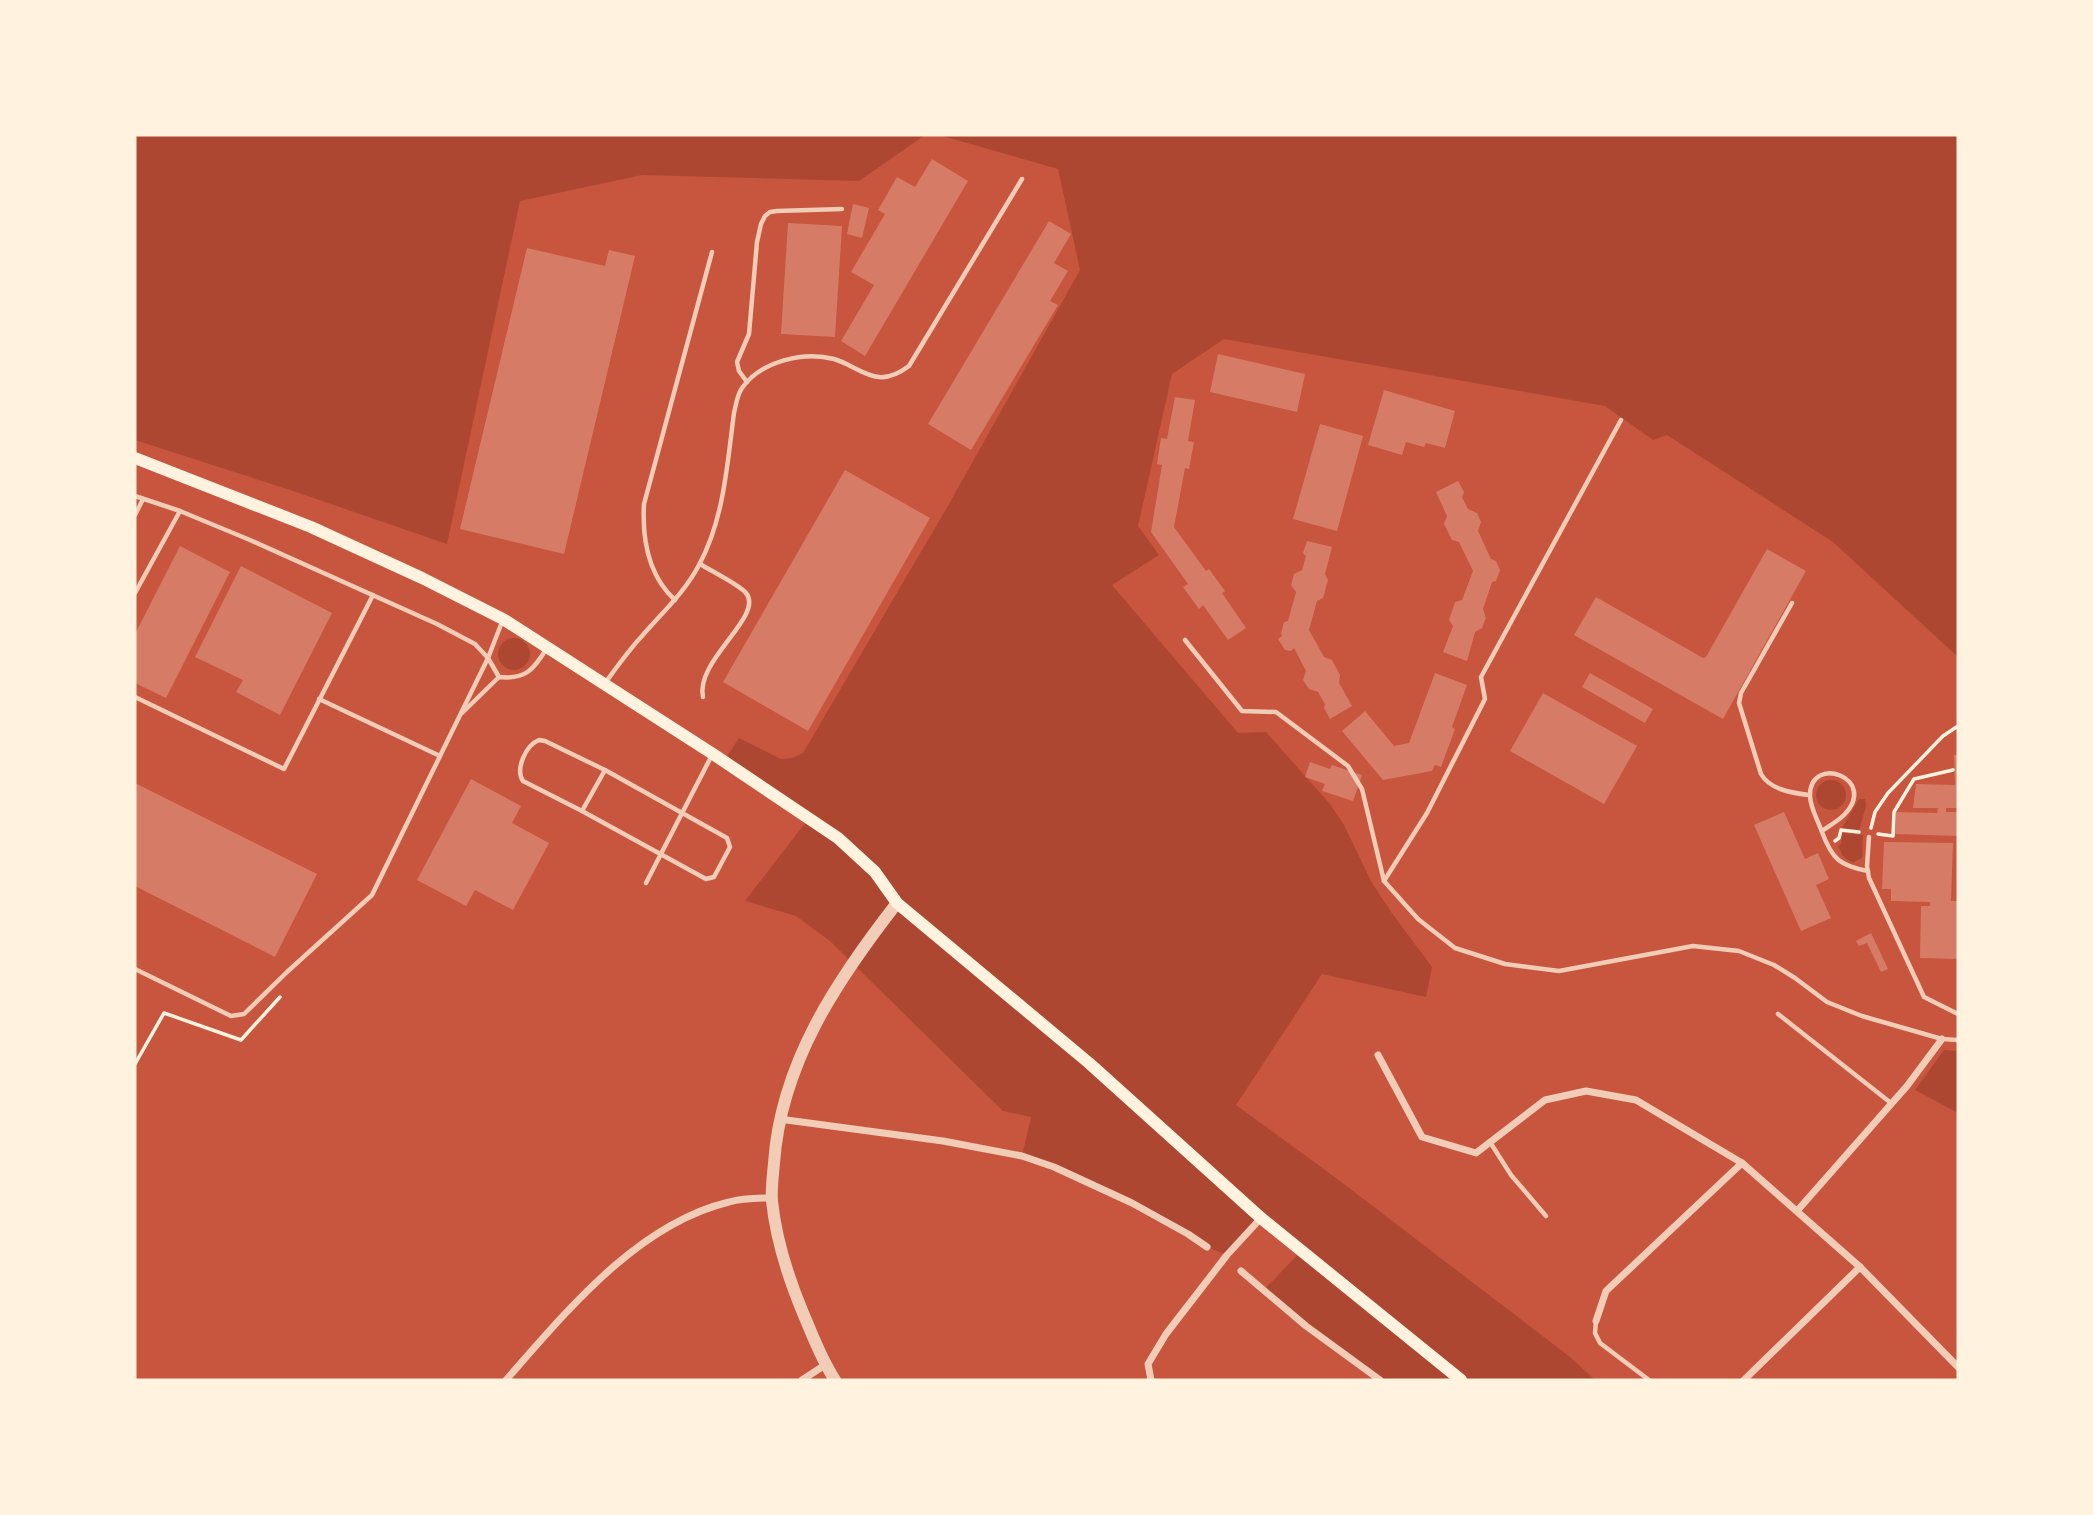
<svg xmlns="http://www.w3.org/2000/svg" width="2093" height="1515" font-family="Manrope,sans-serif">
	<style>
		.green { fill: #ae4732 }
		.building { fill: #d67c66 }
		.lines { fill: none; stroke-linecap: round; stroke-linejoin: round }
		.path { stroke: #fff3e0; stroke-width: 3.5 }
		.service { stroke: #f1ccb7; stroke-width: 4.5 }
		.minor { stroke: #f1ccb7; stroke-width: 7 }
		.tertiary { stroke: #f1ccb7; stroke-width: 12 }
		.secondary { stroke: #fff3e0; stroke-width: 12 }
	</style>
	<rect width="100%" height="100%" fill="#c8553d"/>
	<g class="green">
		<path d="M 135,135 L 925,135 L 859,181 L 642,175 L 520,201 L 447,544 L 293,491 L 135,440 Z"/>
		<path d="M 939,135 L 1958,135 L 1958,657 L 1833,542 L 1667,435 L 1653,440 L 1605,406 L 1224,339 L 1172,374 L 1138,526 L 1159,555 L 1112,585 L 1238,733 L 1266,732 L 1330,804 L 1344,825 L 1372,883 L 1391,912 L 1432,967 L 1426,997 L 1322,974 L 1236,1105 L 1340,1181 L 1570,1357 L 1595,1380 L 1380,1380 L 1263,1291 L 1301,1251 L 1261,1218 L 1227,1255 L 1207,1247 L 1132,1203 L 1022,1156 L 1031,1117 L 1003,1111 L 830,941 L 796,916 L 745,901 L 809,818 L 724,761 L 739,738 L 781,759 L 792,758 L 803,753 L 949,504 L 1080,270 L 1058,169 Z"/>
		<circle cx="514" cy="654" r="16"/>
		<circle cx="1831" cy="795" r="15"/>
		<path d="M 1859,799 L 1865,799 L 1866,806 L 1859,831 L 1841,829 Z"/>
		<path d="M 1842,833 L 1863,835 L 1862,858 L 1852,863 L 1843,856 L 1838,846 L 1841,844 Z"/>
		<path d="M 1944,1050 L 1958,1051 L 1958,1113 L 1915,1090 Z"/>
	</g>
	<g class="building">
		<path d="M 932,159 L 968,181 L 865,356 L 841,341 L 874,285 L 851,272 L 885,214 L 878,210 L 897,177 L 915,187 Z"/>
		<path d="M 853,204 L 869,208 L 862,238 L 847,234 Z"/>
		<path d="M 1049,221 L 1071,234 L 1054,263 L 1068,271 L 1050,301 L 1058,305 L 971,450 L 928,424 Z"/>
		<path d="M 788,223 L 842,226 L 835,337 L 781,334 Z"/>
		<path d="M 527,248 L 605,266 L 609,250 L 635,256 L 564,554 L 460,529 Z"/>
		<path d="M 1218,354 L 1305,374 L 1297,412 L 1210,392 Z"/>
		<path d="M 1384,390 L 1455,411 L 1445,448 L 1426,443 L 1424,447 L 1406,442 L 1402,455 L 1368,445 Z"/>
		<path d="M 1175,397 L 1195,400 L 1188,441 L 1194,442 L 1189,469 L 1185,468 L 1174,527 L 1206,571 L 1209,569 L 1225,591 L 1222,593 L 1246,628 L 1228,640 L 1203,605 L 1199,609 L 1183,587 L 1188,584 L 1151,532 L 1162,465 L 1157,464 L 1161,438 L 1167,439 Z"/>
		<path d="M 1320,424 L 1363,436 L 1337,531 L 1293,519 Z"/>
		<path d="M 845,470 L 930,518 L 808,731 L 723,682 Z"/>
		<path d="M 1458,481 L 1464,492 L 1462,497 L 1468,509 L 1477,513 L 1481,522 L 1478,531 L 1491,559 L 1496,561 L 1500,570 L 1496,581 L 1492,582 L 1483,609 L 1486,618 L 1482,628 L 1475,632 L 1467,661 L 1443,652 L 1453,626 L 1449,620 L 1455,602 L 1462,600 L 1473,571 L 1459,542 L 1452,540 L 1444,524 L 1447,516 L 1436,492 Z"/>
		<path d="M 1307,541 L 1332,547 L 1325,574 L 1328,580 L 1323,598 L 1317,601 L 1309,630 L 1324,657 L 1332,660 L 1340,675 L 1339,683 L 1352,706 L 1330,719 L 1324,708 L 1325,704 L 1318,692 L 1309,689 L 1303,680 L 1306,671 L 1294,648 L 1291,651 L 1285,650 L 1278,639 L 1282,636 L 1281,633 L 1284,622 L 1288,621 L 1296,592 L 1291,585 L 1294,574 L 1302,570 L 1306,556 L 1303,553 Z"/>
		<path d="M 180,546 L 230,572 L 166,698 L 135,683 L 135,634 Z"/>
		<path d="M 1767,549 L 1806,571 L 1723,719 L 1574,635 L 1596,597 L 1703,658 L 1706,657 Z"/>
		<path d="M 241,566 L 332,613 L 280,715 L 236,692 L 243,680 L 195,657 Z"/>
		<path d="M 1435,673 L 1467,685 L 1452,727 L 1455,729 L 1441,767 L 1435,765 L 1432,771 L 1383,780 L 1342,731 L 1365,711 L 1394,746 L 1409,743 Z"/>
		<path d="M 1590,673 L 1653,709 L 1645,723 L 1582,687 Z"/>
		<path d="M 1543,693 L 1637,746 L 1604,804 L 1510,751 Z"/>
		<path d="M 1954,755 L 1958,755 L 1958,808 L 1946,808 L 1946,812 L 1958,812 L 1958,836 L 1895,834 L 1896,812 L 1937,813 L 1938,808 L 1913,808 L 1916,784 L 1955,785 Z"/>
		<path d="M 1310,762 L 1330,769 L 1332,765 L 1362,775 L 1353,801 L 1322,791 L 1325,784 L 1305,777 Z"/>
		<path d="M 471,779 L 521,806 L 512,823 L 549,843 L 513,910 L 475,890 L 466,906 L 417,880 Z"/>
		<path d="M 135,783 L 317,874 L 275,957 L 135,886 Z"/>
		<path d="M 1784,812 L 1805,859 L 1818,853 L 1829,879 L 1816,885 L 1831,918 L 1801,931 L 1754,825 Z"/>
		<path d="M 1884,842 L 1953,843 L 1951,901 L 1958,901 L 1958,959 L 1920,958 L 1921,906 L 1930,906 L 1930,902 L 1891,901 L 1891,889 L 1882,889 Z"/>
		<path d="M 1871,933 L 1888,969 L 1881,972 L 1867,943 L 1859,946 L 1856,941 Z"/>
	</g>
	<g class="lines">
		<g class="path">
			<path d="M 1871,828 L 1875,812 L 1888,793 L 1943,736 L 1958,726"/>
			<path d="M 1878,834 L 1893,836 L 1894,812 L 1914,779 L 1953,770"/>
			<path d="M 1835,841 L 1839,838 L 1841,830 L 1859,832"/>
			<path d="M 135,1064 L 164,1013 L 241,1040 L 280,997"/>
		</g>
		<g class="service">
			<path d="M 747,382 L 739,371 L 737,362 L 749,334 L 757,242 L 761,224 L 765,216 L 770,212 L 777,211 L 842,209"/>
			<path d="M 135,496 L 180,511 L 135,593"/>
			<path d="M 180,511 L 250,540 L 437,624 L 475,644 L 488,658 L 499,677"/>
			<path d="M 135,515 L 143,499"/>
			<path d="M 700,564 C 711,571 738,584 746,593 C 765,616 695,660 703,697"/>
			<path d="M 675,600 C 648,575 642,539 644,504 L 712,252"/>
			<path d="M 1792,603 L 1741,693 L 1739,703 L 1761,774 C 1770,790 1793,793 1809,795"/>
			<path d="M 1185,640 L 1242,711 L 1276,712 L 1348,766 L 1362,789 L 1384,881 L 1418,919 L 1455,948 L 1505,964 L 1559,971 L 1693,946 L 1739,951 L 1774,965 L 1795,978 L 1827,1002 L 1862,1016 L 1942,1039 L 1958,1040"/>
			<path d="M 605,683 C 617,667 628,651 642,636 C 661,614 685,592 699,565 C 724,519 727,465 734,413 C 736,405 737,395 742,388 C 761,361 804,351 834,359 C 849,363 864,376 879,377 C 889,378 901,372 909,366 L 1022,179"/>
			<path d="M 135,697 L 284,769 L 373,595"/>
			<path d="M 319,699 L 440,756"/>
			<path d="M 462,713 L 499,677 C 526,680 534,669 547,648"/>
			<path d="M 539,740 L 545,741 L 605,770 L 727,838 L 730,847 L 714,877 L 706,879 L 582,811 L 523,781 C 515,769 526,745 539,740 Z"/>
			<path d="M 582,811 L 605,770"/>
			<path d="M 1822,831 C 1829,826 1838,821 1844,815 C 1880,778 1809,753 1810,796 C 1810,807 1818,821 1822,832 C 1832,859 1840,866 1868,871"/>
			<path d="M 1869,837 L 1867,866 L 1869,878 L 1924,997 L 1958,1014"/>
			<path d="M 1384,881 L 1427,813 L 1485,699 L 1481,677 L 1621,420"/>
			<path d="M 646,883 L 712,755"/>
			<path d="M 135,969 L 231,1016 L 244,1014 L 287,972 L 372,895 L 488,658 L 502,622"/>
			<path d="M 1778,1014 L 1891,1103"/>
			<path d="M 1490,1142 L 1511,1175 L 1546,1216"/>
			<path d="M 1596,1321 L 1595,1333 L 1600,1343 L 1649,1380"/>
		</g>
		<g class="minor">
			<path d="M 1378,1055 L 1422,1137 L 1476,1153 L 1545,1100 L 1586,1091 L 1636,1100 L 1742,1163 L 1860,1267 L 1958,1367"/>
			<path d="M 779,1119 L 943,1141 L 1022,1156 L 1054,1167 L 1132,1203 L 1188,1234 L 1207,1247"/>
			<path d="M 1797,1211 L 1907,1086 L 1942,1039"/>
			<path d="M 1241,1271 L 1306,1326 L 1380,1380"/>
			<path d="M 1596,1321 L 1606,1291 L 1742,1163"/>
			<path d="M 506,1380 C 566,1312 637,1224 729,1202 C 743,1198 757,1198 771,1198"/>
			<path d="M 802,1380 L 825,1365"/>
			<path d="M 1151,1380 L 1148,1364 L 1166,1334 L 1227,1255 L 1261,1218"/>
			<path d="M 1744,1380 L 1860,1267"/>
		</g>
		<path class="tertiary" d="M 835,1380 C 821,1359 813,1336 803,1313 C 788,1277 776,1240 772,1201 C 771,1189 773,1175 774,1163 C 781,1063 837,980 897,903"/>
		<path class="secondary" d="M 135,458 L 311,527 L 422,578 L 503,619 L 713,754 L 838,838 L 875,872 L 897,903 L 1089,1063 L 1261,1218 L 1461,1380"/>
	</g>
	<rect width="2093" height="1515" fill="none" stroke="#fff3e0" stroke-width="273"/>
</svg>
